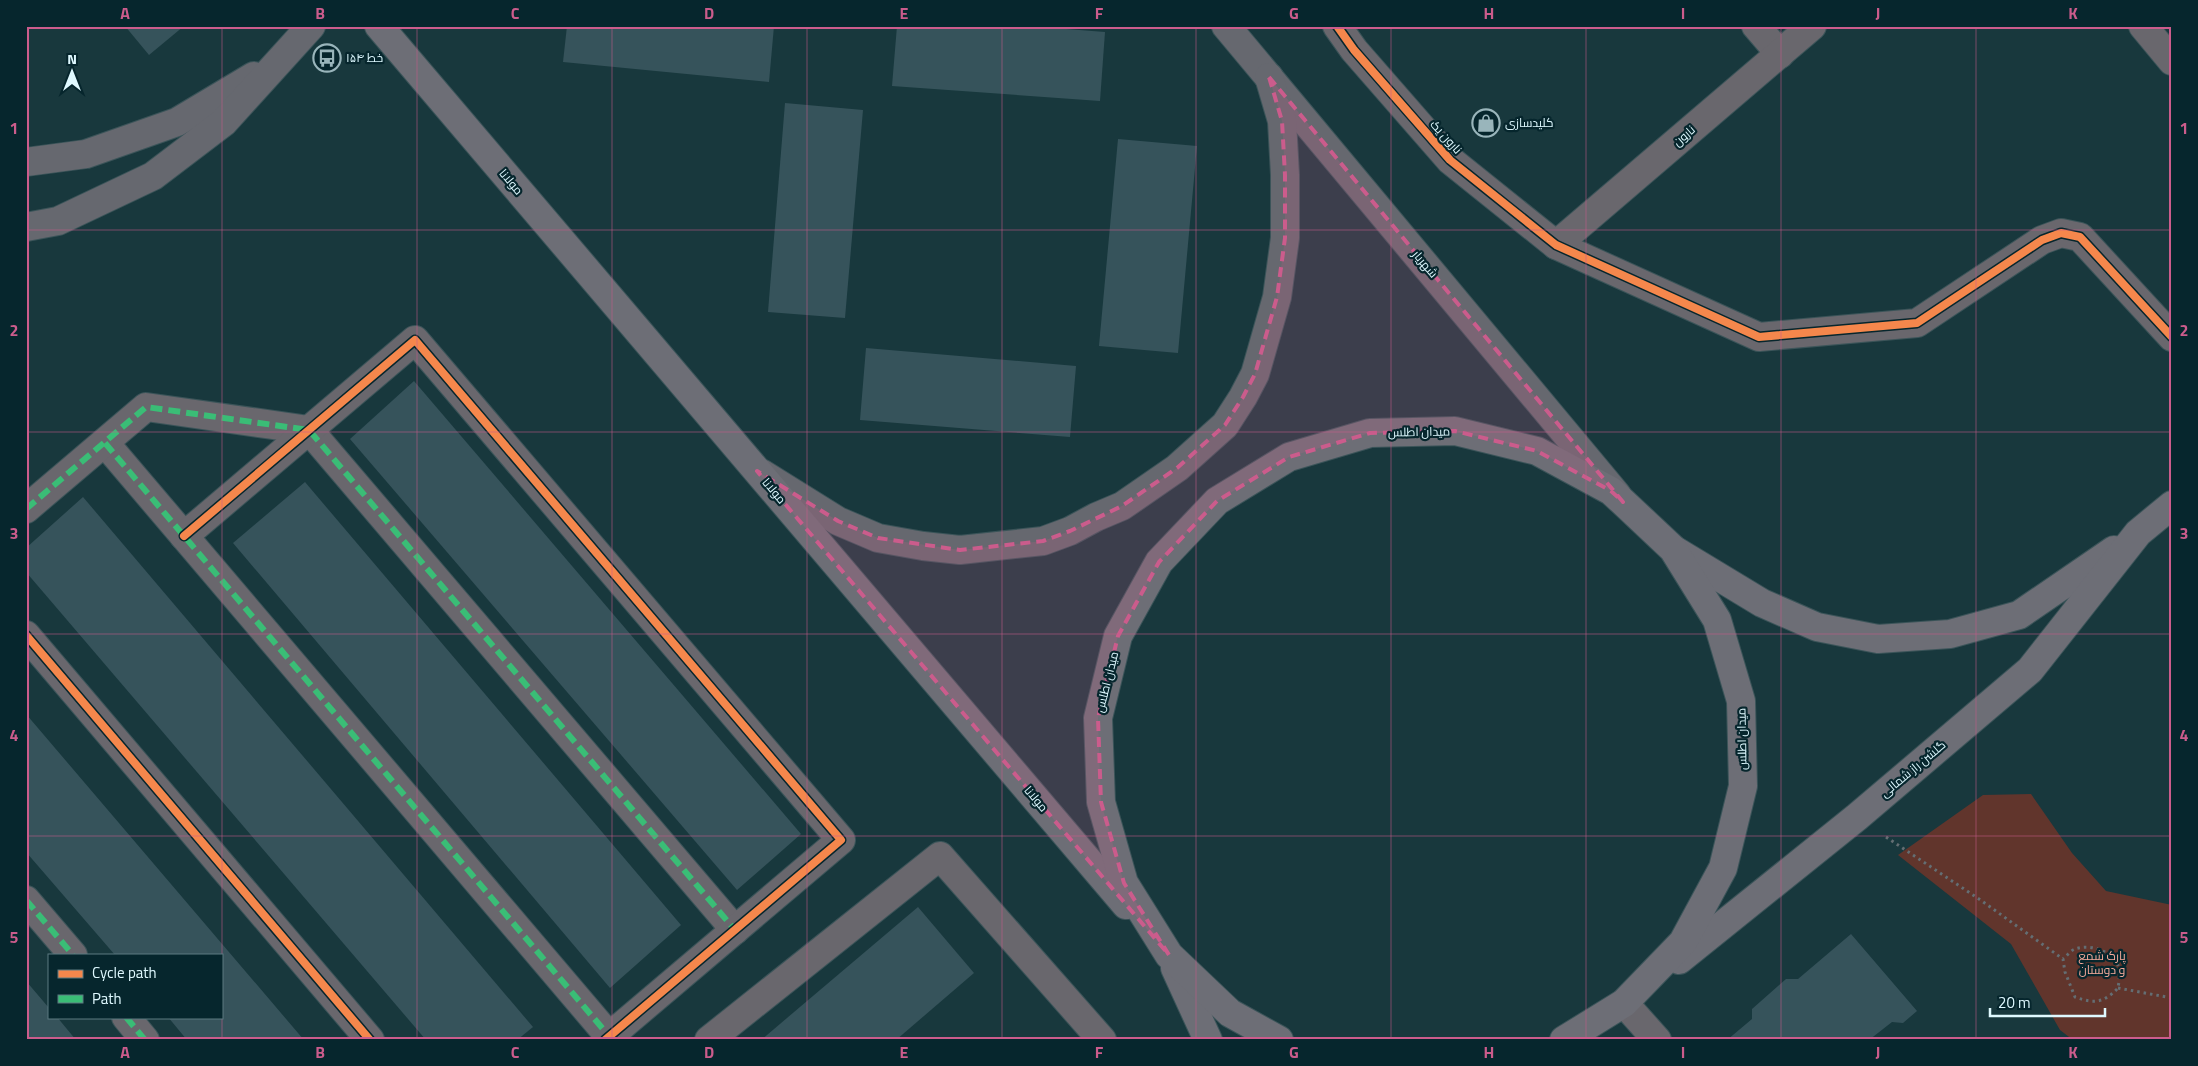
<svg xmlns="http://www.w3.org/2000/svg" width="2198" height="1066" font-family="'Titillium Web',Cairo,sans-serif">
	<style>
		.green { fill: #61352c }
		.building { fill: #36535b }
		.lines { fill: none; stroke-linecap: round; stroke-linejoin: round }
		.street-casing { stroke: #3b5459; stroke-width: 30 }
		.secondary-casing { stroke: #3b5459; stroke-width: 30 }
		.primary-casing { stroke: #3b5459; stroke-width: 30 }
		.path { stroke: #646e73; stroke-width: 3; stroke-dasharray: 2.5 4; stroke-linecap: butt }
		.street { stroke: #69676d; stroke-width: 28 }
		.secondary { stroke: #66686f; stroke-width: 28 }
		.primary { stroke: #6d6e76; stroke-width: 28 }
		.quiet { stroke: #3abd76; stroke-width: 6; stroke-dasharray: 12 6; stroke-linecap: butt }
		.cycleway-casing { stroke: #06262d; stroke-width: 11 }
		.cycleway { stroke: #f5874c; stroke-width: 8 }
		.marked { fill: #cb5c8c; fill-opacity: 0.2; stroke: #cb5c8c; stroke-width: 4; stroke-dasharray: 10 6; stroke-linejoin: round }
		.grid { fill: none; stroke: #cb5c8c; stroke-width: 1; stroke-opacity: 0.55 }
		.labels { text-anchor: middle; stroke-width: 4.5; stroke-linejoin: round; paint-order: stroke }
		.poi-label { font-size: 12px; fill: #dff9ff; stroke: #06262d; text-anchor: start }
		.street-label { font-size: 12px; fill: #dff9ff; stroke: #06262d }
		.park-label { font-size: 12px; fill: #f5aa9a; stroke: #06262d }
		.neatline { fill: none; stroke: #cb5c8c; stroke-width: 2 }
		.grid-label { font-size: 16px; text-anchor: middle; font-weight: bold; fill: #cb5c8c }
	</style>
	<rect width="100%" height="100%" fill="#18383d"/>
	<path class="green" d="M 2031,794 L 2072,853 L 2106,891 L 2172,905 L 2172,1040 L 2073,1040 L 2060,1030 L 2011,944 L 1898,855 L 1983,795 Z"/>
	<g class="building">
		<path d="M 125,26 L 184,26 L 149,55 Z"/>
		<path d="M 567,26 L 774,26 L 769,82 L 563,62 Z"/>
		<path d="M 897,26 L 1028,26 L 1105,32 L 1100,101 L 892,86 Z"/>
		<path d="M 785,103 L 863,110 L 845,318 L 768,312 Z"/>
		<path d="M 1118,139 L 1197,146 L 1178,353 L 1099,346 Z"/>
		<path d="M 866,348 L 1076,366 L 1070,437 L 860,420 Z"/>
		<path d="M 414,381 L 801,834 L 737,890 L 350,439 Z"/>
		<path d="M 305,482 L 681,925 L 610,988 L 233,543 Z"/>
		<path d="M 83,497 L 533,1027 L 517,1040 L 426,1040 L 26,572 L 26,548 Z"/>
		<path d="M 26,714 L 304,1040 L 187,1040 L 168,1017 L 221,1017 L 221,955 L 115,955 L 26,852 Z"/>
		<path d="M 918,907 L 974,973 L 896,1040 L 761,1040 Z"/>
		<path d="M 1851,934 L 1917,1011 L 1903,1023 L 1892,1022 L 1869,1040 L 1727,1040 L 1752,1019 L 1752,1009 L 1786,979 L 1798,979 Z"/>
		<path d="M 26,981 L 49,1008 L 49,1017 L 57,1017 L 76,1040 L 26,1040 Z"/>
	</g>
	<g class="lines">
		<g class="street-casing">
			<g id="street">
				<path d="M 1337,26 L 1354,50 L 1450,160 L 1556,245 L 1759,337 L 1917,323 L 2042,240 L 2061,233 L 2080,237 L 2172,337"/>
				<path d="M 1756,26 L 1780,54"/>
				<path d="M 2143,26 L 2172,61"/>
				<path d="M 1556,245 L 1812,26"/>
				<path d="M 105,443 L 609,1036"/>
				<path d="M 26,509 L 146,407 L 309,430 L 735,930"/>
				<path d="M 184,536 L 415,340 L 841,840 L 605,1040"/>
				<path d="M 26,635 L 370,1040"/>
				<path d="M 26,900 L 73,955"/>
				<path d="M 1624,1003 L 1657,1040"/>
				<path d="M 126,1017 L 145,1040"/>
				<path d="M 709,1040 L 940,856 L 1102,1040"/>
			</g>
		</g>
		<g class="secondary-casing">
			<g id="secondary">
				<path d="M 1226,26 L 1617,495"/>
				<path d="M 26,162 L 86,154 L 177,122 L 254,76"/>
				<path d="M 26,227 L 58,221 L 153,176 L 224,122 L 311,26"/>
				<path d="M 761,473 L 838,521 L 878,538 L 923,546 L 960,550 L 1043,541 L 1070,531 L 1096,517 L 1122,506 L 1177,468 L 1225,425 L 1243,397 L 1255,374 L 1277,297 L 1285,238 L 1285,175 L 1282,121 L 1269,77"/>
			</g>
		</g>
		<g class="primary-casing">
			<g id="primary">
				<path d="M 379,26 L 1126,905"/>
				<path d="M 1676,551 L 1762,603 L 1817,627 L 1878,639 L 1950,634 L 2019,615 L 2114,550"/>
				<path d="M 1679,960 L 1857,817 L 2030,670 L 2138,533 L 2172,505"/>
				<path d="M 1175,968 L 1208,1040"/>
				<path d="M 1279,1040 L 1230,1013 L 1169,955 L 1124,883 L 1101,802 L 1098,718 L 1118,636 L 1159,562 L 1217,501 L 1289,457 L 1370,433 L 1455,431 L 1537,451 L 1611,491 L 1623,502 L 1673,549 L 1717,620 L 1741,701 L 1743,786 L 1723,868 L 1683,942 L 1624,1003 L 1564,1040"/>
			</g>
		</g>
		<g class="path">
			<path d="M 1886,837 L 1979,899 L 2063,959 L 2065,972 L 2075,997 C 2094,1004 2104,1003 2118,988 C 2119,982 2120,974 2119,968 C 2114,952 2091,943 2075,949 C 2071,950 2067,956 2063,959"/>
			<path d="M 2118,988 L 2172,998"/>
		</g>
		<use href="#street" class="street"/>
		<use href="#secondary" class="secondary"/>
		<use href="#primary" class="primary"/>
		<g class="quiet">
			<path d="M 105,443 L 609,1036"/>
			<path d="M 26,509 L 146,407 L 309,430 L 735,930"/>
			<path d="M 26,900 L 73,955"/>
			<path d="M 126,1017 L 145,1040"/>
		</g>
		<g class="cycleway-casing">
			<g id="cycleway">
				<path d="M 1337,26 L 1354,50 L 1450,160 L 1556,245 L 1759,337 L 1917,323 L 2042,240 L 2061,233 L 2080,237 L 2172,337"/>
				<path d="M 184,536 L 415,340 L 841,840 L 605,1040"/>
				<path d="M 26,635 L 370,1040"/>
			</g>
		</g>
		<use href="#cycleway" class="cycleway"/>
	</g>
	<path class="marked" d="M 1269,77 L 1623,502 L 1611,491 L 1537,451 L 1455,431 L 1370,433 L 1289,457 L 1217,501 L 1159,562 L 1118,636 L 1098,718 L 1101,802 L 1124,883 L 1169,955 L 757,471 L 838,521 L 878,538 L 960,550 L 1043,541 L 1070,531 L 1122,506 L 1177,468 L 1225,425 L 1243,397 L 1255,374 L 1277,297 L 1285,238 L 1285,175 L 1282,121 Z"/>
	<path class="grid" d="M 222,26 L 222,1040M 417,26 L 417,1040M 612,26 L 612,1040M 807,26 L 807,1040M 1002,26 L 1002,1040M 1196,26 L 1196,1040M 1391,26 L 1391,1040M 1586,26 L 1586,1040M 1781,26 L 1781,1040M 1976,26 L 1976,1040M 26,230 L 2172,230M 26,432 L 2172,432M 26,634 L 2172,634M 26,836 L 2172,836"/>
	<defs>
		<g id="bus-ring" transform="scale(1.4375)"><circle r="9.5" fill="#06262d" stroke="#99b5bb" stroke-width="1.5"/><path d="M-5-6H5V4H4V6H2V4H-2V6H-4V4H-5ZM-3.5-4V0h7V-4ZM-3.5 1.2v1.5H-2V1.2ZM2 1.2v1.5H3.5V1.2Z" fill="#99b5bb"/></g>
		<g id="shop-ring" transform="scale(1.4375)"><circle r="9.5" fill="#06262d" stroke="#99b5bb" stroke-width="1.5"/><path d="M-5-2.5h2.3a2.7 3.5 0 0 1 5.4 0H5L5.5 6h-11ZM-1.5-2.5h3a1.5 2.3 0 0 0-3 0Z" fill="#99b5bb"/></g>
	</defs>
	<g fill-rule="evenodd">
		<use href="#bus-ring" x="327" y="58"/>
		<use href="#shop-ring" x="1486" y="123"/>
	</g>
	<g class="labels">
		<g class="poi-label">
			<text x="346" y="62">خط ۱۵۴</text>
			<text x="1505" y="127">کلیدسازی</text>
		</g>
		<g class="street-label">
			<text transform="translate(1684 136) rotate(-41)" y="4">نارون</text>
			<text transform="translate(1446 137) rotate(48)" y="4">نارون یک</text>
			<text transform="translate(511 182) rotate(50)" y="4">مولانا</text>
			<text transform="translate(1425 264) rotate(50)" y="4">شهریار</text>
			<text transform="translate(1419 432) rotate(-1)" y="4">میدان اطلس</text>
			<text transform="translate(774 491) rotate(50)" y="4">مولانا</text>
			<text transform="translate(1107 682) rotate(-76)" y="4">میدان اطلس</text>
			<text transform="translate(1742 739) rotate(-91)" y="4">میدان اطلس</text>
			<text transform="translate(1913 769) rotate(-40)" y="4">گلشن راز شمالی</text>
			<text transform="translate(1036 799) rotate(50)" y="4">مولانا</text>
		</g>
		<g class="park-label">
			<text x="2102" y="960">پارک شمع<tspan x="2102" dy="14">و دوستان</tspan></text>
		</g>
	</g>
	<rect width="2198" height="1066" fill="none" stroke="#06262d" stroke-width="55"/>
	<rect x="48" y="954" width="175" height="65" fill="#06262d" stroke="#5d7a81"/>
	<rect x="58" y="970" width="25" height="8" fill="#f5874c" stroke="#5d7a81"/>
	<text x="92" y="978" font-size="15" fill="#dff9ff">Cycle path</text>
	<rect x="58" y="995" width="25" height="8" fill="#3abd76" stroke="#5d7a81"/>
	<text x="92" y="1004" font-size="15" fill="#dff9ff">Path</text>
	<g transform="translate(72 72)" stroke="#06262d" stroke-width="4" paint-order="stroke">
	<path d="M0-4L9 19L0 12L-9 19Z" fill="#dff9ff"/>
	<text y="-8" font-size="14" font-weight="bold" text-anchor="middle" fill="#dff9ff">N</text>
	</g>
	<path d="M1990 1008v8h115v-8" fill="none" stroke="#dff9ff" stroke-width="2.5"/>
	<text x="1998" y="1008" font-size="15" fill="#dff9ff" stroke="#06262d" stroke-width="4" paint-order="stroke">20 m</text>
	<rect x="28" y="28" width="2142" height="1010" class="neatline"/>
	<g class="grid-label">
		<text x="125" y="19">A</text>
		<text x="320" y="19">B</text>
		<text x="515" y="19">C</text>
		<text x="709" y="19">D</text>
		<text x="904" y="19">E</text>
		<text x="1099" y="19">F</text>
		<text x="1294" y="19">G</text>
		<text x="1489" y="19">H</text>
		<text x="1683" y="19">I</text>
		<text x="1878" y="19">J</text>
		<text x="2073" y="19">K</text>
		<text x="14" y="134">1</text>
		<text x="2184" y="134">1</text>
		<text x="14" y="336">2</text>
		<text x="2184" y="336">2</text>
		<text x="14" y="539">3</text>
		<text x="2184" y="539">3</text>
		<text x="14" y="741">4</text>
		<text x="2184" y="741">4</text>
		<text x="14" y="943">5</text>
		<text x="2184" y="943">5</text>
		<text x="125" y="1058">A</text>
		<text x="320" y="1058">B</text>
		<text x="515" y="1058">C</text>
		<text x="709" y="1058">D</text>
		<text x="904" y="1058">E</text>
		<text x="1099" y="1058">F</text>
		<text x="1294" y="1058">G</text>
		<text x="1489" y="1058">H</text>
		<text x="1683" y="1058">I</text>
		<text x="1878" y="1058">J</text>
		<text x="2073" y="1058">K</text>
	</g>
</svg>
